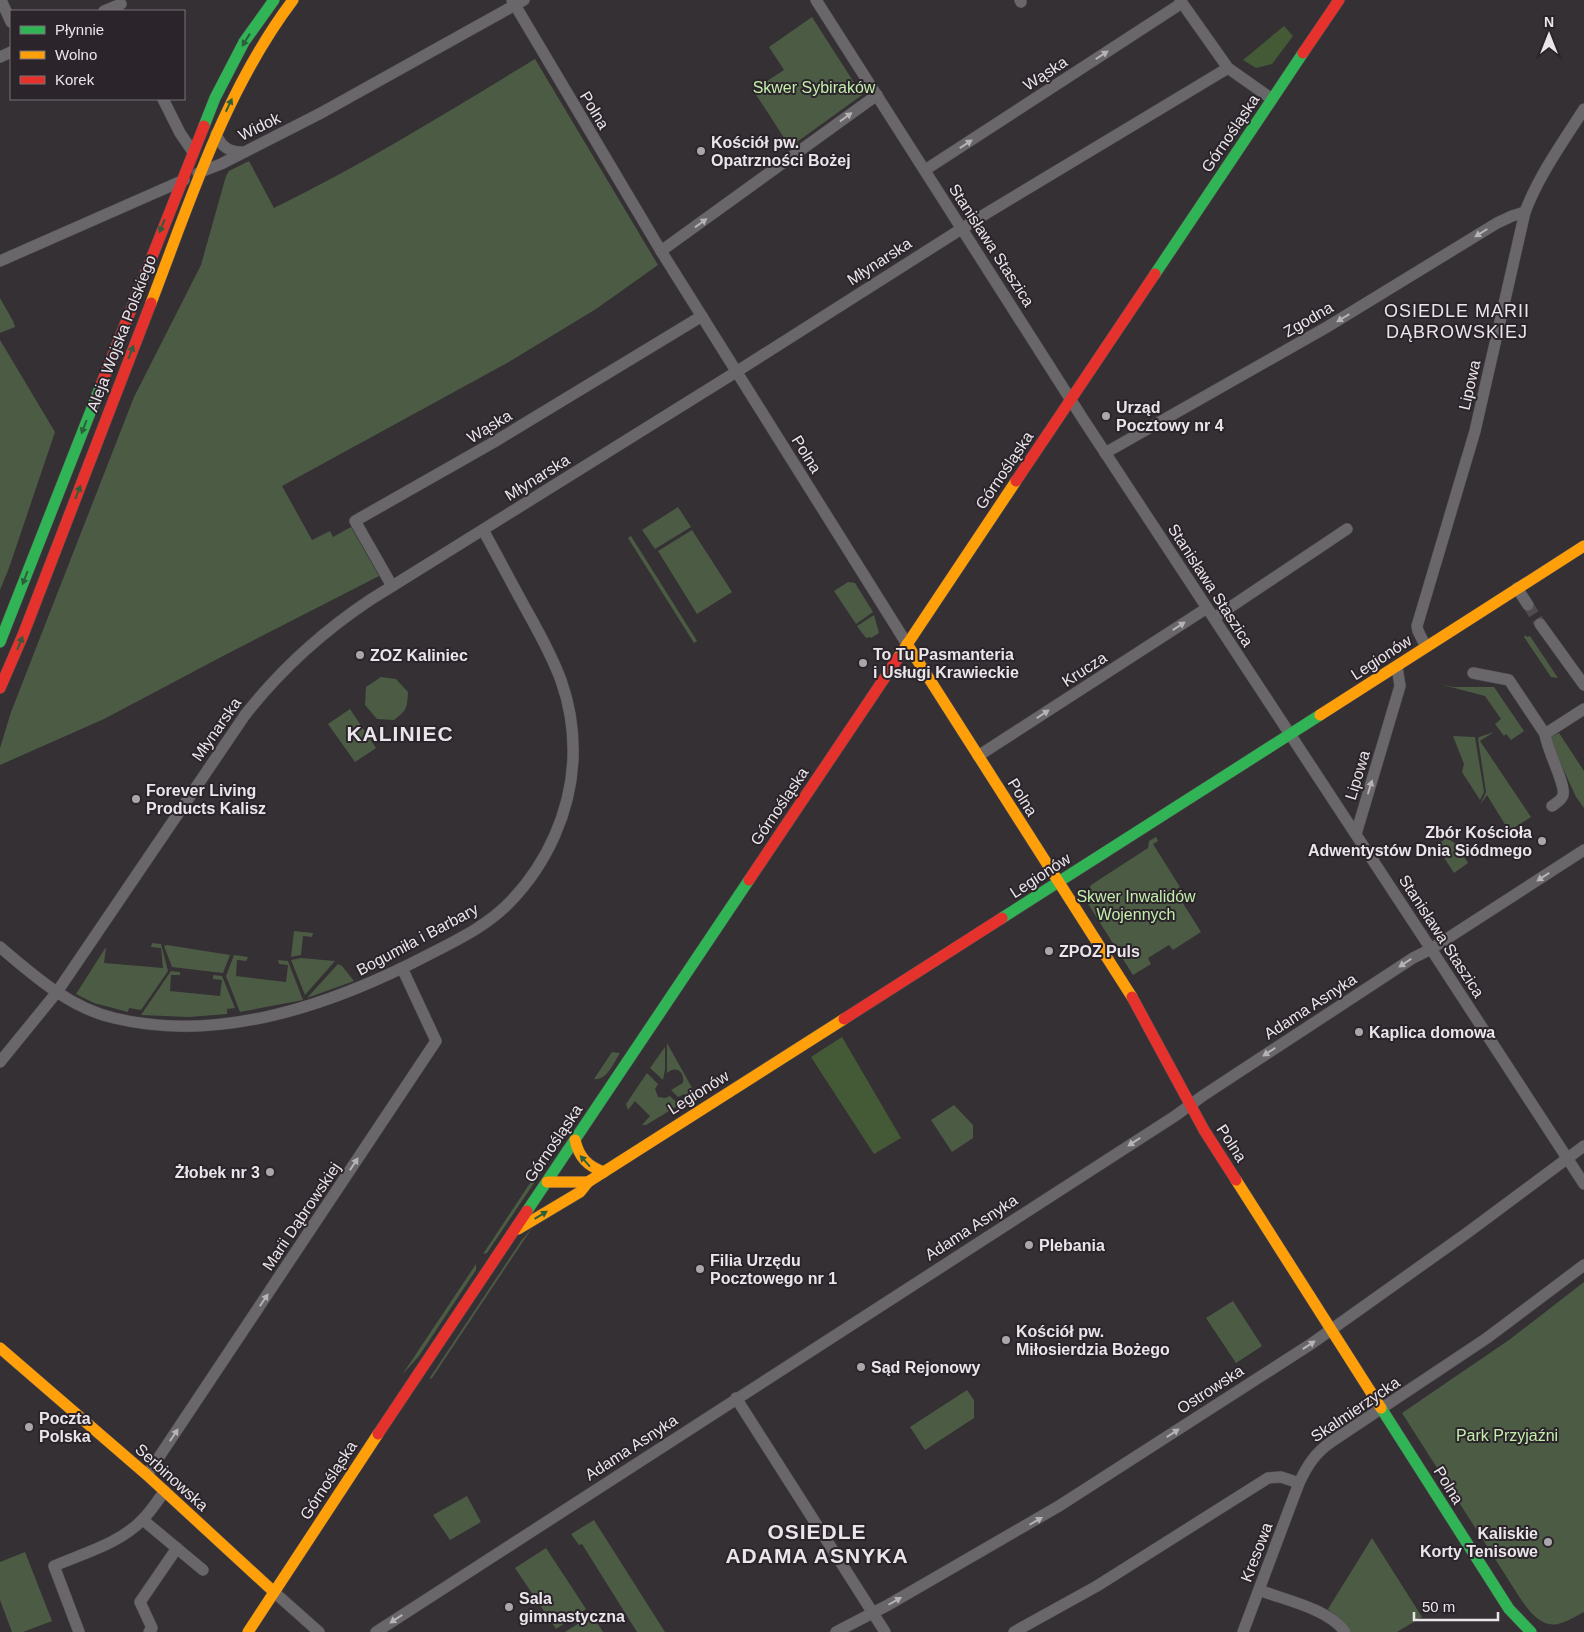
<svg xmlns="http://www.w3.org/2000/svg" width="1584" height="1632" font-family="Arial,sans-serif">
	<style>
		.green { fill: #4c5b44 }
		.forest { fill: #445a37 }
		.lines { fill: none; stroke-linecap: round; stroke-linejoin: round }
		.street-tunnel { stroke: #4f4b4f; stroke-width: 11; stroke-dasharray: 11 5.5; stroke-linecap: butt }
		.street-casing { stroke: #514e51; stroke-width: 12 }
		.fast-casing { stroke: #514e51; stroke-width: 12 }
		.slow-casing { stroke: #514e51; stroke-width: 12 }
		.jam-casing { stroke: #514e51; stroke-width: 12 }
		.street { stroke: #6a676a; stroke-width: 11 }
		.fast { stroke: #30b455; stroke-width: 11 }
		.slow { stroke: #ff9f0a; stroke-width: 11 }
		.jam { stroke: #e5322d; stroke-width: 11 }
		.oneway { fill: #2d5e3c }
		.oneway2 { fill: #b6b3b6 }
		.poi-dot { fill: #aaa6aa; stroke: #2b252b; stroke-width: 2 }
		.labels { text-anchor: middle; stroke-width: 4; stroke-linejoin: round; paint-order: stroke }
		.street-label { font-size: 16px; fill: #e9e5e9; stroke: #2b252b }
		.park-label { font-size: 16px; fill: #c4eeac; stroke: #2b252b }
		.poi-label { font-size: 16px; font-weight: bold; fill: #e9e5e9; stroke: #2b252b; text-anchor: start }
		.neighbourhood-label { font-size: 18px; letter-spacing: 1px; fill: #e9e5e9; stroke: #2b252b }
		.district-label { font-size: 21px; font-weight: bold; letter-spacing: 1px; fill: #e9e5e9; stroke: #2b252b }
	</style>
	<rect width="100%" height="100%" fill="#343034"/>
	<g class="green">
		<path d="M 812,17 L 862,95 L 790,147 L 753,90 L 784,70 L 769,47 Z"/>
		<path d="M 535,59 L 658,265 L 596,309 L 507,363 L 282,486 L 312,540 L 330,531 L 333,537 L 351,527 L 379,576 L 223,656 L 104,719 L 0,765 L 0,748 L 11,712 L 134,397 L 201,265 L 226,176 L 229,171 L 249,161 L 274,208 C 364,164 449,111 535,59 Z"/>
		<path d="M 0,298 L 13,321 L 15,327 L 0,333 Z"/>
		<path d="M 0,340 L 55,432 L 9,568 L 0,590 Z"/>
		<path d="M 678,507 L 691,527 L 655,549 L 642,530 Z"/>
		<path d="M 692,530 L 732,592 L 697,614 L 658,551 Z"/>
		<path d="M 631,536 L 697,641 L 694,643 L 628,538 Z"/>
		<path d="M 848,582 L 855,583 L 873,612 L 856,624 L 834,591 Z"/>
		<path d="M 874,615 L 879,633 L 871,638 L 870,637 L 866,638 L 857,626 Z"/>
		<path d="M 1526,635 L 1527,637 L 1530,636 L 1558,678 L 1551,677 L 1524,637 Z"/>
		<path d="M 381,677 L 396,679 L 408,692 C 407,709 407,710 394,720 L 377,719 L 365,705 L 366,687 Z"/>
		<path d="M 1439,684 L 1453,687 L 1494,687 L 1524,731 L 1511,740 L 1506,734 L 1504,736 L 1495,724 L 1501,719 L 1485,696 Z"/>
		<path d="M 350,709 L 376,748 L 355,762 L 328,724 Z"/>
		<path d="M 1494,732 L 1480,741 L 1531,817 L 1509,831 L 1487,795 L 1480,805 L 1486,792 L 1478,739 L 1479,737 Z"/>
		<path d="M 1559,733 L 1584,771 L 1584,808 L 1576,797 L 1549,738 Z"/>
		<path d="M 1453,736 L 1475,737 L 1484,792 L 1480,800 L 1462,772 L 1464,764 Z"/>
		<path d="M 1156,837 L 1158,841 L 1153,844 L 1180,887 L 1173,891 L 1178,898 L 1179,897 L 1201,932 L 1173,950 L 1169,945 L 1148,958 L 1151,964 L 1133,975 L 1085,899 L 1091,885 L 1148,848 L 1149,841 Z"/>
		<path d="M 1447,838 L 1456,844 L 1468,863 L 1454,873 L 1436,845 Z"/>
		<path d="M 294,931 L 313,933 L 312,937 L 303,936 L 301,955 L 291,957 Z"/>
		<path d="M 152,943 L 161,944 L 168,971 L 141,1010 L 129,1008 L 128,1012 L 94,1003 L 76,994 L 106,947 L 104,963 L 163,968 L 161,948 L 151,947 Z"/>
		<path d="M 167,945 L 230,955 L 223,973 L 172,967 L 164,946 Z"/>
		<path d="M 234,955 L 248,957 L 246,961 L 237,960 L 236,976 L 286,982 L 288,965 L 279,964 L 278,960 L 288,961 L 303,1000 L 240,1012 L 226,976 Z"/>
		<path d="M 301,958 L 335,961 L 305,995 L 291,960 Z"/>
		<path d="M 338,964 L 342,966 L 354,981 L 307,998 Z"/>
		<path d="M 171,971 L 180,972 L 180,975 L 171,975 L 170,991 L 220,996 L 222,980 L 213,979 L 213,975 L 222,976 L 235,1008 L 227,1009 L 227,1014 L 189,1017 L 141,1015 Z"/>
		<path d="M 667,1043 L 696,1095 L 690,1099 L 684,1094 L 678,1097 L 671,1090 L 683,1083 C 685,1072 676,1065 667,1073 Z"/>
		<path d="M 665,1047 L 665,1069 L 663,1080 L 650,1068 Z"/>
		<path d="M 612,1052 L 620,1053 C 614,1062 607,1081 594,1079 Z"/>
		<path d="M 647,1073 L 658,1084 L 655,1089 L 658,1097 L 665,1098 L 670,1096 L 679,1105 L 646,1125 L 642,1125 L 650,1116 L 635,1101 L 628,1110 L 626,1104 Z"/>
		<path d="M 954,1105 L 973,1125 L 973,1138 L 952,1152 L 931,1120 Z"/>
		<path d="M 566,1129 L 569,1131 L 487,1253 L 483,1254 Z"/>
		<path d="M 532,1228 L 432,1378 L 429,1379 L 521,1241 Z"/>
		<path d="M 476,1264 L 476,1270 L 419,1356 L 402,1375 Z"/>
		<path d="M 1584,1282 L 1584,1612 C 1576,1616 1567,1622 1558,1624 C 1541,1628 1528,1610 1520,1598 L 1402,1413 L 1509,1340 Z"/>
		<path d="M 1233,1301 L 1262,1346 L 1236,1363 L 1206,1318 Z"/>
		<path d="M 967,1390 L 974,1400 L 974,1418 L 925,1450 L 910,1427 Z"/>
		<path d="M 467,1496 L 481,1522 L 450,1540 L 433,1515 Z"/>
		<path d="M 594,1520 L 665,1632 L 637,1632 L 582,1544 L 579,1545 L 571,1534 Z"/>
		<path d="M 1372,1538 L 1422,1617 L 1397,1632 L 1350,1632 L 1343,1622 L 1328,1609 Z"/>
		<path d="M 546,1548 L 586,1609 L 556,1629 L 515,1568 Z"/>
		<path d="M 25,1552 L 52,1621 L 23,1632 L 12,1632 L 0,1600 L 0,1562 Z"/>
		<path d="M 592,1615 L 603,1632 L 565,1632 Z"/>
	</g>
	<g class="forest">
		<path d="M 1284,26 L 1293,36 L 1272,64 L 1256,68 L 1243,60 Z"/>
		<path d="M 842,1037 L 901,1138 L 874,1154 L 811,1057 Z"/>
	</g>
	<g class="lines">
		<path class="street-tunnel" d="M 1528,605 L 1540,624"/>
		<g class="street-casing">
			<g id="street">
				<path d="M 1,0 L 11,22"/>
				<path d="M 512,0 L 661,251 L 907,644"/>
				<path d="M 816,0 L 1083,419 L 1431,949 L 1584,1184"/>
				<path d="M 1020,0 L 1021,2"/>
				<path d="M 1180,0 L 1228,68 L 1272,99"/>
				<path d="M 104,11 L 121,4"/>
				<path d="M 0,57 L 11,52"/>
				<path d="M 163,99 L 180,133 L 193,152"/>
				<path d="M 216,134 C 221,146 228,152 241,152"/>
				<path d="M 925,170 L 1182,3"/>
				<path d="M 198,173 L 221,164 L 321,113 L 524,0"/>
				<path d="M 661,251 L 877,95"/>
				<path d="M 0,261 L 184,180"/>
				<path d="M 1105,453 L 1327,327 L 1497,223 L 1512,216 L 1525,212"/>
				<path d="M 392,586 L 355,521 L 494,442 L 702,316"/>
				<path d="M 1517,588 L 1528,605"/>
				<path d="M 1214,618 L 1347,529"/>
				<path d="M 1540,624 L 1584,685"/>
				<path d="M 1426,647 L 1418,631 L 1417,626 L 1475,431 L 1525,212 C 1539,175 1563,142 1584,109"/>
				<path d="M 1473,673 L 1509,680 L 1545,734 L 1584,709"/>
				<path d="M 1545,734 C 1547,750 1566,785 1563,795 C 1562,800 1556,803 1552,806"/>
				<path d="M 978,756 L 1207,608"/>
				<path d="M 1356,834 L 1400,686 L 1397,667"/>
				<path d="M 0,947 C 34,976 70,1008 114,1018 C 221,1044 334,1004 428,955 C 457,940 487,926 510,902 C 547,864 571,811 573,758 C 575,699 555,661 527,611 C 512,584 498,557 483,530"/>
				<path d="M 0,1062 L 57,992 L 245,715 C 281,669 322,632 370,600 L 736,372 L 977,219 L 1228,68"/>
				<path d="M 736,1398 L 885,1632"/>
				<path d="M 147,1475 L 436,1041 L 402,968"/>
				<path d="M 143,1520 L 203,1570"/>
				<path d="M 1259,1590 C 1285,1600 1329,1609 1345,1632"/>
				<path d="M 274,1592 L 319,1632"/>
				<path d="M 79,1632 L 54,1566 C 84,1553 121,1543 143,1519 C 151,1511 157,1501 165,1491"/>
				<path d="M 149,1632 L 152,1628 L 140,1602 L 177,1548"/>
				<path d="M 376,1632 L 1175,1116 L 1204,1095 L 1413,958 L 1431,949 L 1584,850"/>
				<path d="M 836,1632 L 888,1605 L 1059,1506 L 1311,1344 L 1467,1233 L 1584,1146"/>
				<path d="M 1014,1632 L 1097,1586 L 1268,1478 L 1281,1477 L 1299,1483"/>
				<path d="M 1243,1632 L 1299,1483 C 1307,1466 1315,1453 1331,1442 L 1487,1338 L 1584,1265"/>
			</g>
		</g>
		<g class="fast-casing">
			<g id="fast">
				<path d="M 204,126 L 215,98 L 244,42 L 274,0"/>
				<path d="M 1155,274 L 1303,53"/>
				<path d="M 0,642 L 101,385"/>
				<path d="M 1002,918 L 1320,715"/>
				<path d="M 527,1211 L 749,880"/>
				<path d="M 1381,1408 L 1509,1609 L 1531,1632"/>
			</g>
		</g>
		<g class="slow-casing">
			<g id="slow">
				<path d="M 151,303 C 191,199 225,90 293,0"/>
				<path d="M 907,644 L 1132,997"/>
				<path d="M 898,658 L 1016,481"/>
				<path d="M 1320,715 L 1584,546"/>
				<path d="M 575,1140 C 579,1157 587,1166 604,1172"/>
				<path d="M 1236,1180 L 1381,1408"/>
				<path d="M 547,1182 L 588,1182"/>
				<path d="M 518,1229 L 580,1192 L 588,1182 L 844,1019"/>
				<path d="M 0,1348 L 147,1475 L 274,1592"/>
				<path d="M 248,1632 L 378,1434"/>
			</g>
		</g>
		<g class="jam-casing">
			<g id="jam">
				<path d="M 1303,53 L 1339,0"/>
				<path d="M 101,385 L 204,126"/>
				<path d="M 1016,481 L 1155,274"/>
				<path d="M 0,688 L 23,635 L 151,303"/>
				<path d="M 749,880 L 898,658"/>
				<path d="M 1132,997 L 1204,1130 L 1236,1180"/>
				<path d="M 844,1019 L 1002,918"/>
				<path d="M 378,1434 L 527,1211"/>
			</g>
		</g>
		<use href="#street" class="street"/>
		<use href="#fast" class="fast"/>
		<use href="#slow" class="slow"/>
		<use href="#jam" class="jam"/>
	</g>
	<defs><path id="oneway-solid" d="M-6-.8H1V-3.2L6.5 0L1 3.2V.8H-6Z" transform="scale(1.25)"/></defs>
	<g class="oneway">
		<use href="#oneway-solid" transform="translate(246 40) rotate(122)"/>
		<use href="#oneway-solid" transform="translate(229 105) rotate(-65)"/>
		<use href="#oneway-solid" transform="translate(162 226) rotate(112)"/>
		<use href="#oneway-solid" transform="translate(131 352) rotate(-69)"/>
		<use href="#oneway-solid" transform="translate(84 427) rotate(111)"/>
		<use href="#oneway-solid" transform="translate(78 492) rotate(-69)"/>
		<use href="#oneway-solid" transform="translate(25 578) rotate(111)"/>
		<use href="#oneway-solid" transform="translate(20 643) rotate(-68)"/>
		<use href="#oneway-solid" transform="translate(585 1161) rotate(-132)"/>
		<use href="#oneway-solid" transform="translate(541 1215) rotate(-31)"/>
	</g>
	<g class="oneway2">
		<use href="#oneway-solid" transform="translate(1102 55) rotate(-33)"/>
		<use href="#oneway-solid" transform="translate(846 117) rotate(-36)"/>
		<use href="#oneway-solid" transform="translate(966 144) rotate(-33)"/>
		<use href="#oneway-solid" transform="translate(701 223) rotate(-36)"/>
		<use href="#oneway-solid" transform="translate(1481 233) rotate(148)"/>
		<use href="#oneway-solid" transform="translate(1343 318) rotate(149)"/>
		<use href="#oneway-solid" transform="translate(1179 626) rotate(-33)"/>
		<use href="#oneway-solid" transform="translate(1043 714) rotate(-33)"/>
		<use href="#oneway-solid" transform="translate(1370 787) rotate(-73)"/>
		<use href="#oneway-solid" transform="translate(1543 877) rotate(147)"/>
		<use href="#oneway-solid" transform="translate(1405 963) rotate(147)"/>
		<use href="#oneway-solid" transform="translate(1269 1052) rotate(147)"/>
		<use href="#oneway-solid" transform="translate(1134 1142) rotate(147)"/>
		<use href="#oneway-solid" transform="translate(354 1164) rotate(-56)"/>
		<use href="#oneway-solid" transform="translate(264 1300) rotate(-56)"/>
		<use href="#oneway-solid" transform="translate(1309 1345) rotate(-33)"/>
		<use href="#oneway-solid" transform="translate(1173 1433) rotate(-33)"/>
		<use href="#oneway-solid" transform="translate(174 1435) rotate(-56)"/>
		<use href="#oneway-solid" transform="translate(1036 1521) rotate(-30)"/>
		<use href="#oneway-solid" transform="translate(895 1601) rotate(-30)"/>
		<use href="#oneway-solid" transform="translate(396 1619) rotate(147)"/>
	</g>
	<g class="poi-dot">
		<circle cx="701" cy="151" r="5"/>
		<circle cx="1106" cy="416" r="5"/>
		<circle cx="360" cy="655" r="5"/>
		<circle cx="863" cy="663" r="5"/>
		<circle cx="136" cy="799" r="5"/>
		<circle cx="1542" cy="841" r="5"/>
		<circle cx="1049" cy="951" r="5"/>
		<circle cx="1359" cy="1032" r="5"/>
		<circle cx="270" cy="1172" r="5"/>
		<circle cx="1029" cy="1245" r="5"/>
		<circle cx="700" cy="1269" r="5"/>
		<circle cx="1006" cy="1340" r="5"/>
		<circle cx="861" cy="1367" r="5"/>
		<circle cx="29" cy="1427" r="5"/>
		<circle cx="1548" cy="1542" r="5"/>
		<circle cx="509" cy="1607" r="5"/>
	</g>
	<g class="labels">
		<g class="street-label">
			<text transform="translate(1045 73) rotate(-33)" y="6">Wąska</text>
			<text transform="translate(595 110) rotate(59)" y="6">Polna</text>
			<text transform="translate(259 126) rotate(-26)" y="6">Widok</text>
			<text transform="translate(1230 133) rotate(-56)" y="6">Górnośląska</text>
			<text transform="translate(992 245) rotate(57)" y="6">Stanisława Staszica</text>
			<text transform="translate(879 261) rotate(-33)" y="6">Młynarska</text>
			<text transform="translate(1308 319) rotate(-30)" y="6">Zgodna</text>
			<text transform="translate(121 333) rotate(-69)" y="6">Aleja Wojska Polskiego</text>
			<text transform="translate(1469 385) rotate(-77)" y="6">Lipowa</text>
			<text transform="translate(489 426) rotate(-31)" y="6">Wąska</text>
			<text transform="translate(807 454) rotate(58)" y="6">Polna</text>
			<text transform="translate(1004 470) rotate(-56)" y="6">Górnośląska</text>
			<text transform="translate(537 477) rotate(-32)" y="6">Młynarska</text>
			<text transform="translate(1211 585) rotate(57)" y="6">Stanisława Staszica</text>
			<text transform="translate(1381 657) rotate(-33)" y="6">Legionów</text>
			<text transform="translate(1084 669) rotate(-33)" y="6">Krucza</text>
			<text transform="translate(216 729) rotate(-55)" y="6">Młynarska</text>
			<text transform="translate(1357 775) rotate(-73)" y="6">Lipowa</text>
			<text transform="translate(1023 797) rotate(58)" y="6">Polna</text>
			<text transform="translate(779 806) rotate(-56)" y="6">Górnośląska</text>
			<text transform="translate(1040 875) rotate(-33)" y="6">Legionów</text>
			<text transform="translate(1442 936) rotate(57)" y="6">Stanisława Staszica</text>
			<text transform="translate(417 939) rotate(-28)" y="6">Bogumiła i Barbary</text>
			<text transform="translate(1310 1006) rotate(-33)" y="6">Adama Asnyka</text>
			<text transform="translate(698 1092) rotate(-32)" y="6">Legionów</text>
			<text transform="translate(553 1143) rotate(-56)" y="6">Górnośląska</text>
			<text transform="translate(1232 1143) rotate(57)" y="6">Polna</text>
			<text transform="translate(301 1216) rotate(-56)" y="6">Marii Dąbrowskiej</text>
			<text transform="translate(971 1227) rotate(-33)" y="6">Adama Asnyka</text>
			<text transform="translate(1210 1389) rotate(-33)" y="6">Ostrowska</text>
			<text transform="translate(1355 1409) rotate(-34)" y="6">Skalmierzycka</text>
			<text transform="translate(631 1447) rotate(-33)" y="6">Adama Asnyka</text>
			<text transform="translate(172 1477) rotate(42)" y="6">Serbinowska</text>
			<text transform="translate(328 1480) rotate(-57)" y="6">Górnośląska</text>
			<text transform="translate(1449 1485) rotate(58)" y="6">Polna</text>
			<text transform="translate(1256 1552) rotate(-69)" y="6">Kresowa</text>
		</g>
		<g class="park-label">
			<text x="814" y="93">Skwer Sybiraków</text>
			<text x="1136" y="902">Skwer Inwalidów<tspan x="1136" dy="18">Wojennych</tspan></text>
			<text x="1507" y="1441">Park Przyjaźni</text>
		</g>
		<g class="poi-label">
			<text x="711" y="148">Kościół pw.<tspan x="711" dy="18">Opatrzności Bożej</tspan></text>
			<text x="1116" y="413">Urząd<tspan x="1116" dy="18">Pocztowy nr 4</tspan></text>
			<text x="873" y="660">To Tu Pasmanteria<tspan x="873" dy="18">i Usługi Krawieckie</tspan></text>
			<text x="370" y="661">ZOZ Kaliniec</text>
			<text x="146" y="796">Forever Living<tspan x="146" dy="18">Products Kalisz</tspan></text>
			<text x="1532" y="838" text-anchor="end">Zbór Kościoła<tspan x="1532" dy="18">Adwentystów Dnia Siódmego</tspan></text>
			<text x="1059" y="957">ZPOZ Puls</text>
			<text x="1369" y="1038">Kaplica domowa</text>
			<text x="260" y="1178" text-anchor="end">Żłobek nr 3</text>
			<text x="1039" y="1251">Plebania</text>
			<text x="710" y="1266">Filia Urzędu<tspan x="710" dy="18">Pocztowego nr 1</tspan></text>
			<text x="1016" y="1337">Kościół pw.<tspan x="1016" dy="18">Miłosierdzia Bożego</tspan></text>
			<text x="871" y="1373">Sąd Rejonowy</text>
			<text x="39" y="1424">Poczta<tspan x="39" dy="18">Polska</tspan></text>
			<text x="1538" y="1539" text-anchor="end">Kaliskie<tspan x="1538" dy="18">Korty Tenisowe</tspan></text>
			<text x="519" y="1604">Sala<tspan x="519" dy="18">gimnastyczna</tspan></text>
		</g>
		<g class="neighbourhood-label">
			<text x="1457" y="317">OSIEDLE MARII<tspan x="1457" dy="21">DĄBROWSKIEJ</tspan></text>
		</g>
		<g class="district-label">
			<text x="400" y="741">KALINIEC</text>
			<text x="817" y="1539">OSIEDLE<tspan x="817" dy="24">ADAMA ASNYKA</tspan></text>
		</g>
	</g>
	<rect x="10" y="10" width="175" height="90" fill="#2b252b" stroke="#777277"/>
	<rect x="20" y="26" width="25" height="8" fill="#30b455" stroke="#777277"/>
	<text x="55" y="35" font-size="15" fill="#e9e5e9">Płynnie</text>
	<rect x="20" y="51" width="25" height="8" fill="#ff9f0a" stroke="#777277"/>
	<text x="55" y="60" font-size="15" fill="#e9e5e9">Wolno</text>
	<rect x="20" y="76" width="25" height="8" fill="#e5322d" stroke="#777277"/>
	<text x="55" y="85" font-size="15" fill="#e9e5e9">Korek</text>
	<g transform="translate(1549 35)" stroke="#2b252b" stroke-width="4" paint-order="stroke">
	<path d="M0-4L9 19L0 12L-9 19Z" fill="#e9e5e9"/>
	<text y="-8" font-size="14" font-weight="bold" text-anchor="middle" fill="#e9e5e9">N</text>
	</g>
	<path d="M1414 1612v8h84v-8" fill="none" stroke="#e9e5e9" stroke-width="2.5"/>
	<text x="1422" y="1612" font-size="15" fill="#e9e5e9" stroke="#2b252b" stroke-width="4" paint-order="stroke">50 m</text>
</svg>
